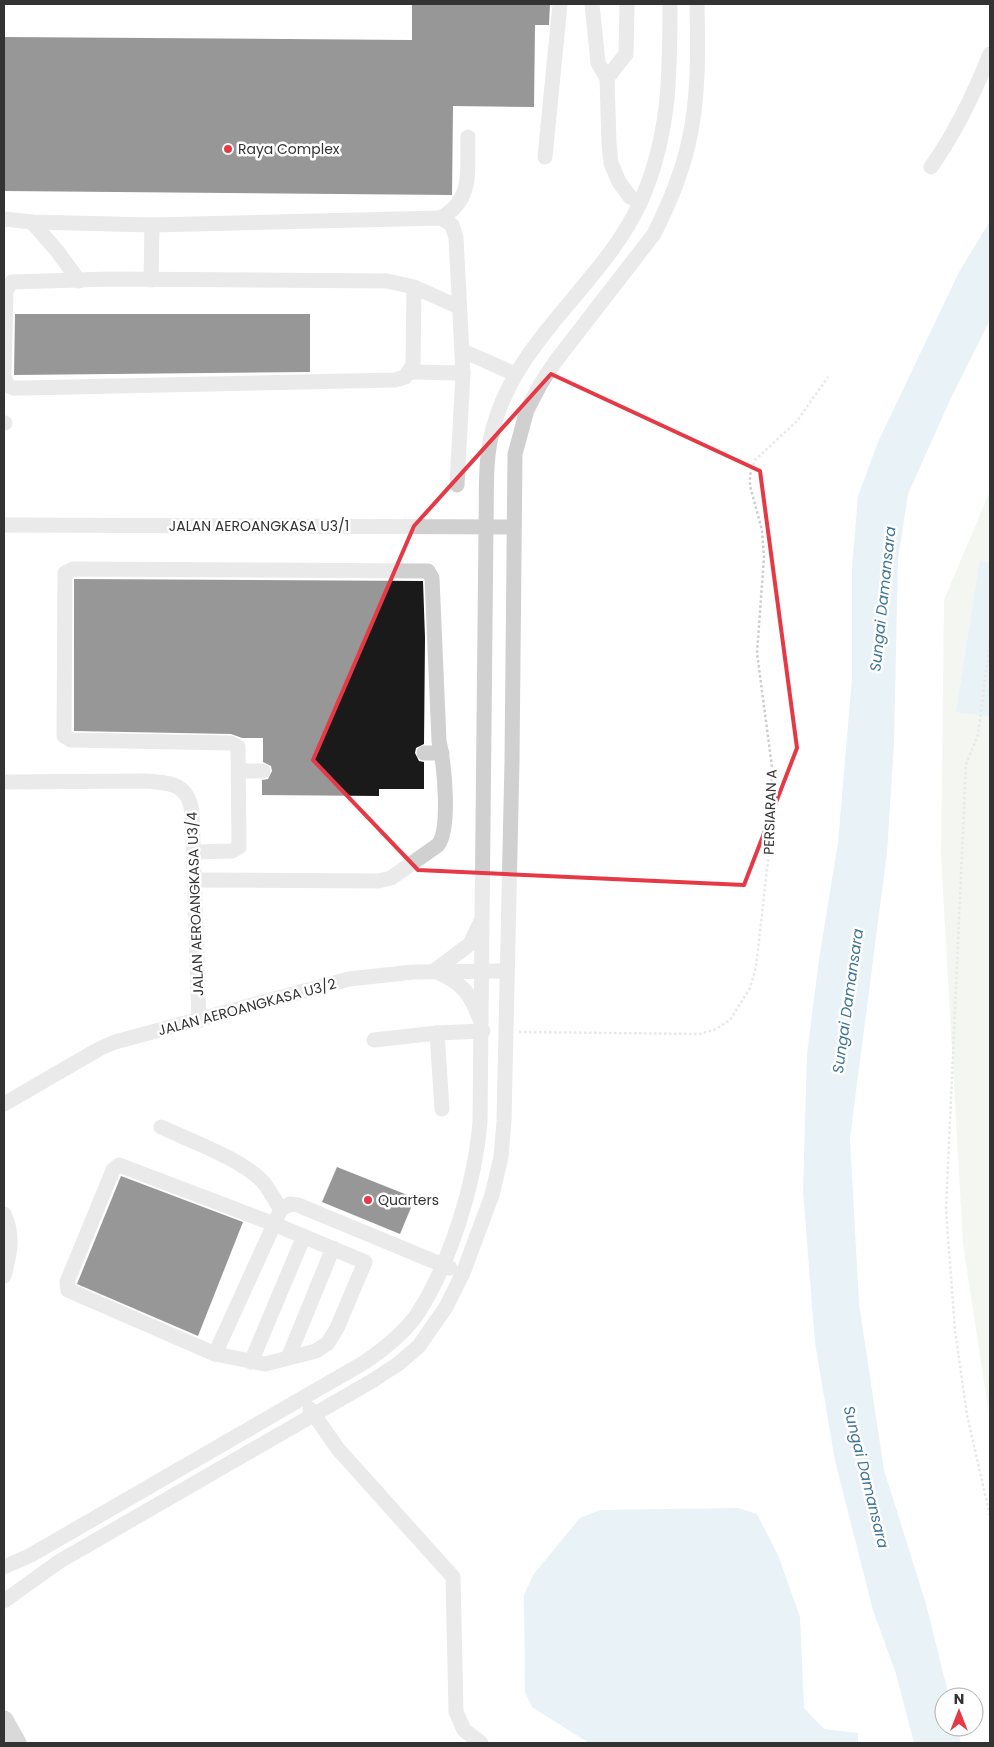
<svg xmlns="http://www.w3.org/2000/svg" width="994" height="1747" font-family="Poppins,sans-serif">
	<style>
		.green { fill: #e6ecdf }
		.water { fill: #cfe2ee }
		.building { fill: #1a1a1a }
		.lines { fill: none; stroke-linecap: round; stroke-linejoin: round }
		.path { stroke: #cdcdcd; stroke-width: 2.5; stroke-dasharray: 2.5 2.5; stroke-linecap: butt }
		.minor { stroke: #d0d0d0; stroke-width: 15 }
		.major { stroke: #ababab; stroke-width: 19 }
		.marked { fill: none; stroke: #e63946; stroke-width: 4; stroke-linejoin: round }
		.poi-dot { fill: #e63946; stroke: #fff; stroke-width: 2 }
		.labels { text-anchor: middle; stroke-width: 5; stroke-linejoin: round; paint-order: stroke }
		.poi-label { font-size: 14px; fill: #333; stroke: #fff; text-anchor: start }
		.street-label { font-size: 14px; fill: #333; stroke: #fff }
		.water-label { font-size: 15px; font-style: italic; fill: #3f7597; stroke: #fff }
	</style>
	<rect width="100%" height="100%" fill="#fff"/>
	<path class="green" d="M 990,491 L 990,1421 L 963,1244 L 941,857 L 944,600 Z"/>
	<g class="water">
		<path d="M 990,221 L 990,320 L 950,400 L 908,494 L 898,559 L 894,744 L 887,852 L 850,1138 L 859,1304 L 884,1470 L 926,1604 L 949,1697 L 944,1697 L 944,1727 L 957,1727 L 961,1743 L 914,1743 L 896,1674 L 873,1610 L 835,1461 L 815,1343 L 803,1191 L 807,1054 L 819,959 L 838,843 L 852,678 L 852,568 L 858,496 L 878,442 L 959,272 Z"/>
		<path d="M 980,560 L 990,563 L 990,716 L 956,712 Z"/>
		<path d="M 739,1508 L 757,1514 L 778,1555 L 800,1617 L 804,1708 L 824,1729 L 858,1733 L 858,1743 L 589,1743 L 532,1707 L 525,1692 L 524,1595 L 533,1575 L 580,1518 L 600,1510 Z"/>
	</g>
	<g class="building">
		<path d="M 412,4 L 550,4 L 549,25 L 535,25 L 534,107 L 453,106 L 452,195 L 4,191 L 4,37 L 412,40 Z"/>
		<path d="M 15,314 L 310,314 L 310,372 L 14,375 Z"/>
		<path d="M 74,579 L 423,581 L 425,638 L 424,744 L 416,748 L 415,753 L 419,761 L 424,762 L 424,789 L 379,789 L 379,796 L 262,795 L 262,780 L 268,779 L 272,771 L 271,766 L 263,762 L 263,738 L 242,738 L 231,734 L 74,731 Z"/>
		<path d="M 337,1167 L 415,1198 L 400,1234 L 322,1202 Z"/>
		<path d="M 121,1176 L 243,1222 L 198,1336 L 77,1284 Z"/>
	</g>
	<g class="lines">
		<g class="path">
			<path d="M 990,640 L 978,735 L 966,764 L 946,1210 L 955,1330 L 967,1415 L 990,1516"/>
			<path d="M 519,1032 L 700,1034 L 716,1029 L 730,1020 L 750,988 L 756,967 L 769,851 L 772,767 L 757,653 L 764,557 L 762,530 L 750,486 L 750,475 L 755,460 L 797,421 L 828,377"/>
		</g>
		<g class="minor">
			<path d="M 592,4 L 598,63 L 607,78"/>
			<path d="M 627,4 L 626,54 L 607,78 L 609,144 L 611,163 L 619,182 L 630,197 L 640,202"/>
			<path d="M 545,157 L 560,4"/>
			<path d="M 931,167 C 956,132 974,94 990,54"/>
			<path d="M 441,218 C 474,199 467,171 468,137"/>
			<path d="M 4,219 L 32,222 L 152,225 L 441,218 L 452,225 L 456,238 L 463,373 L 457,485"/>
			<path d="M 32,222 L 58,252 L 79,281"/>
			<path d="M 151,280 L 152,225"/>
			<path d="M 414,287 L 413,365 L 405,377 L 395,380 L 24,388 L 13,388 L 7,385 L 4,376 L 6,290 L 12,282 L 111,279 L 387,281 L 414,287 L 459,307"/>
			<path d="M 463,351 L 515,374"/>
			<path d="M 410,372 L 463,373"/>
			<path d="M 4,423 L 5,423"/>
			<path d="M 4,525 L 514,527"/>
			<path d="M 424,753 L 442,753"/>
			<path d="M 240,771 L 263,771"/>
			<path d="M 4,782 L 146,781 C 170,783 188,783 192,812 L 199,1021"/>
			<path d="M 194,852 L 232,851 L 239,847 L 238,747 L 231,743 L 71,740 L 64,736 L 65,573 L 73,569 L 428,571 L 432,578 L 439,741 C 444,763 451,828 438,845 L 391,878 L 378,881 L 195,880"/>
			<path d="M 434,971 L 470,944 L 481,921"/>
			<path d="M 437,972 C 462,983 470,993 479,1017"/>
			<path d="M 437,1033 L 442,1109"/>
			<path d="M 374,1040 L 437,1033 L 483,1031"/>
			<path d="M 4,1104 L 99,1049 L 115,1042 L 349,979 L 413,972 L 506,971"/>
			<path d="M 161,1127 C 189,1140 244,1160 264,1183 C 270,1191 275,1201 281,1209"/>
			<path d="M 119,1165 L 274,1224 L 365,1262 L 337,1328 L 328,1343 L 316,1351 L 265,1364 L 215,1354 L 68,1290 L 67,1282 L 113,1170 Z"/>
			<path d="M 4,1214 C 14,1235 10,1254 4,1276"/>
			<path d="M 215,1354 L 281,1209 L 290,1204 L 298,1205 L 450,1268"/>
			<path d="M 288,1358 L 333,1248"/>
			<path d="M 251,1362 L 304,1236"/>
			<path d="M 310,1409 L 338,1449 L 453,1577 L 456,1712 L 464,1730 L 481,1743"/>
			<path d="M 4,1567 L 31,1555 L 365,1362 C 384,1349 402,1335 416,1316 C 450,1265 475,1183 480,1122 L 486,527 C 487,494 484,457 494,425 C 519,336 604,283 641,201 C 670,135 670,74 670,4"/>
			<path d="M 4,1601 L 60,1561 L 372,1381 L 398,1364 L 419,1346 L 446,1307 L 463,1273 L 492,1195 L 501,1157 L 504,1121 L 512,761 L 515,454 L 527,410 L 540,385 L 555,362 L 654,234 C 668,206 681,176 688,145 C 699,100 698,50 697,4"/>
		</g>
		<path class="major" d="M 4,1720 L 17,1743"/>
	</g>
	<path d="M0 0H994V1747H0ZM 551,374 L 760,471 L 797,748 L 744,885 L 418,870 L 313,760 L 414,526 Z" fill="#fff" fill-opacity=".55" fill-rule="evenodd"/>
	<path class="marked" d="M 551,374 L 760,471 L 797,748 L 744,885 L 418,870 L 313,760 L 414,526 Z"/>
	<g class="poi-dot">
		<circle cx="228" cy="149" r="5"/>
		<circle cx="368" cy="1200" r="5"/>
	</g>
	<g class="labels">
		<g class="poi-label">
			<text x="238" y="154">Raya Complex</text>
			<text x="378" y="1205">Quarters</text>
		</g>
		<g class="street-label">
			<text x="259" y="531">JALAN AEROANGKASA U3/1</text>
			<text transform="translate(770 812) rotate(-88)" y="5">PERSIARAN A</text>
			<text transform="translate(195 904) rotate(-92)" y="5">JALAN AEROANGKASA U3/4</text>
			<text transform="translate(247 1007) rotate(-15)" y="5">JALAN AEROANGKASA U3/2</text>
		</g>
		<g class="water-label">
			<text transform="translate(883 599) rotate(-84)" y="5">Sungai Damansara</text>
			<text transform="translate(848 1001) rotate(-82)" y="5">Sungai Damansara</text>
			<text transform="translate(866 1477) rotate(76)" y="5">Sungai Damansara</text>
		</g>
	</g>
	<rect width="994" height="1747" fill="none" stroke="#333333" stroke-width="10"/>
	<g transform="translate(959 1712)"><circle r="24" fill="#ffffff" stroke="#adadad"/>
	<path d="M0-4L9 19L0 12L-9 19Z" fill="#e63946"/>
	<text y="-8" font-size="14" font-weight="bold" text-anchor="middle" fill="#333333">N</text>
	</g>
</svg>
